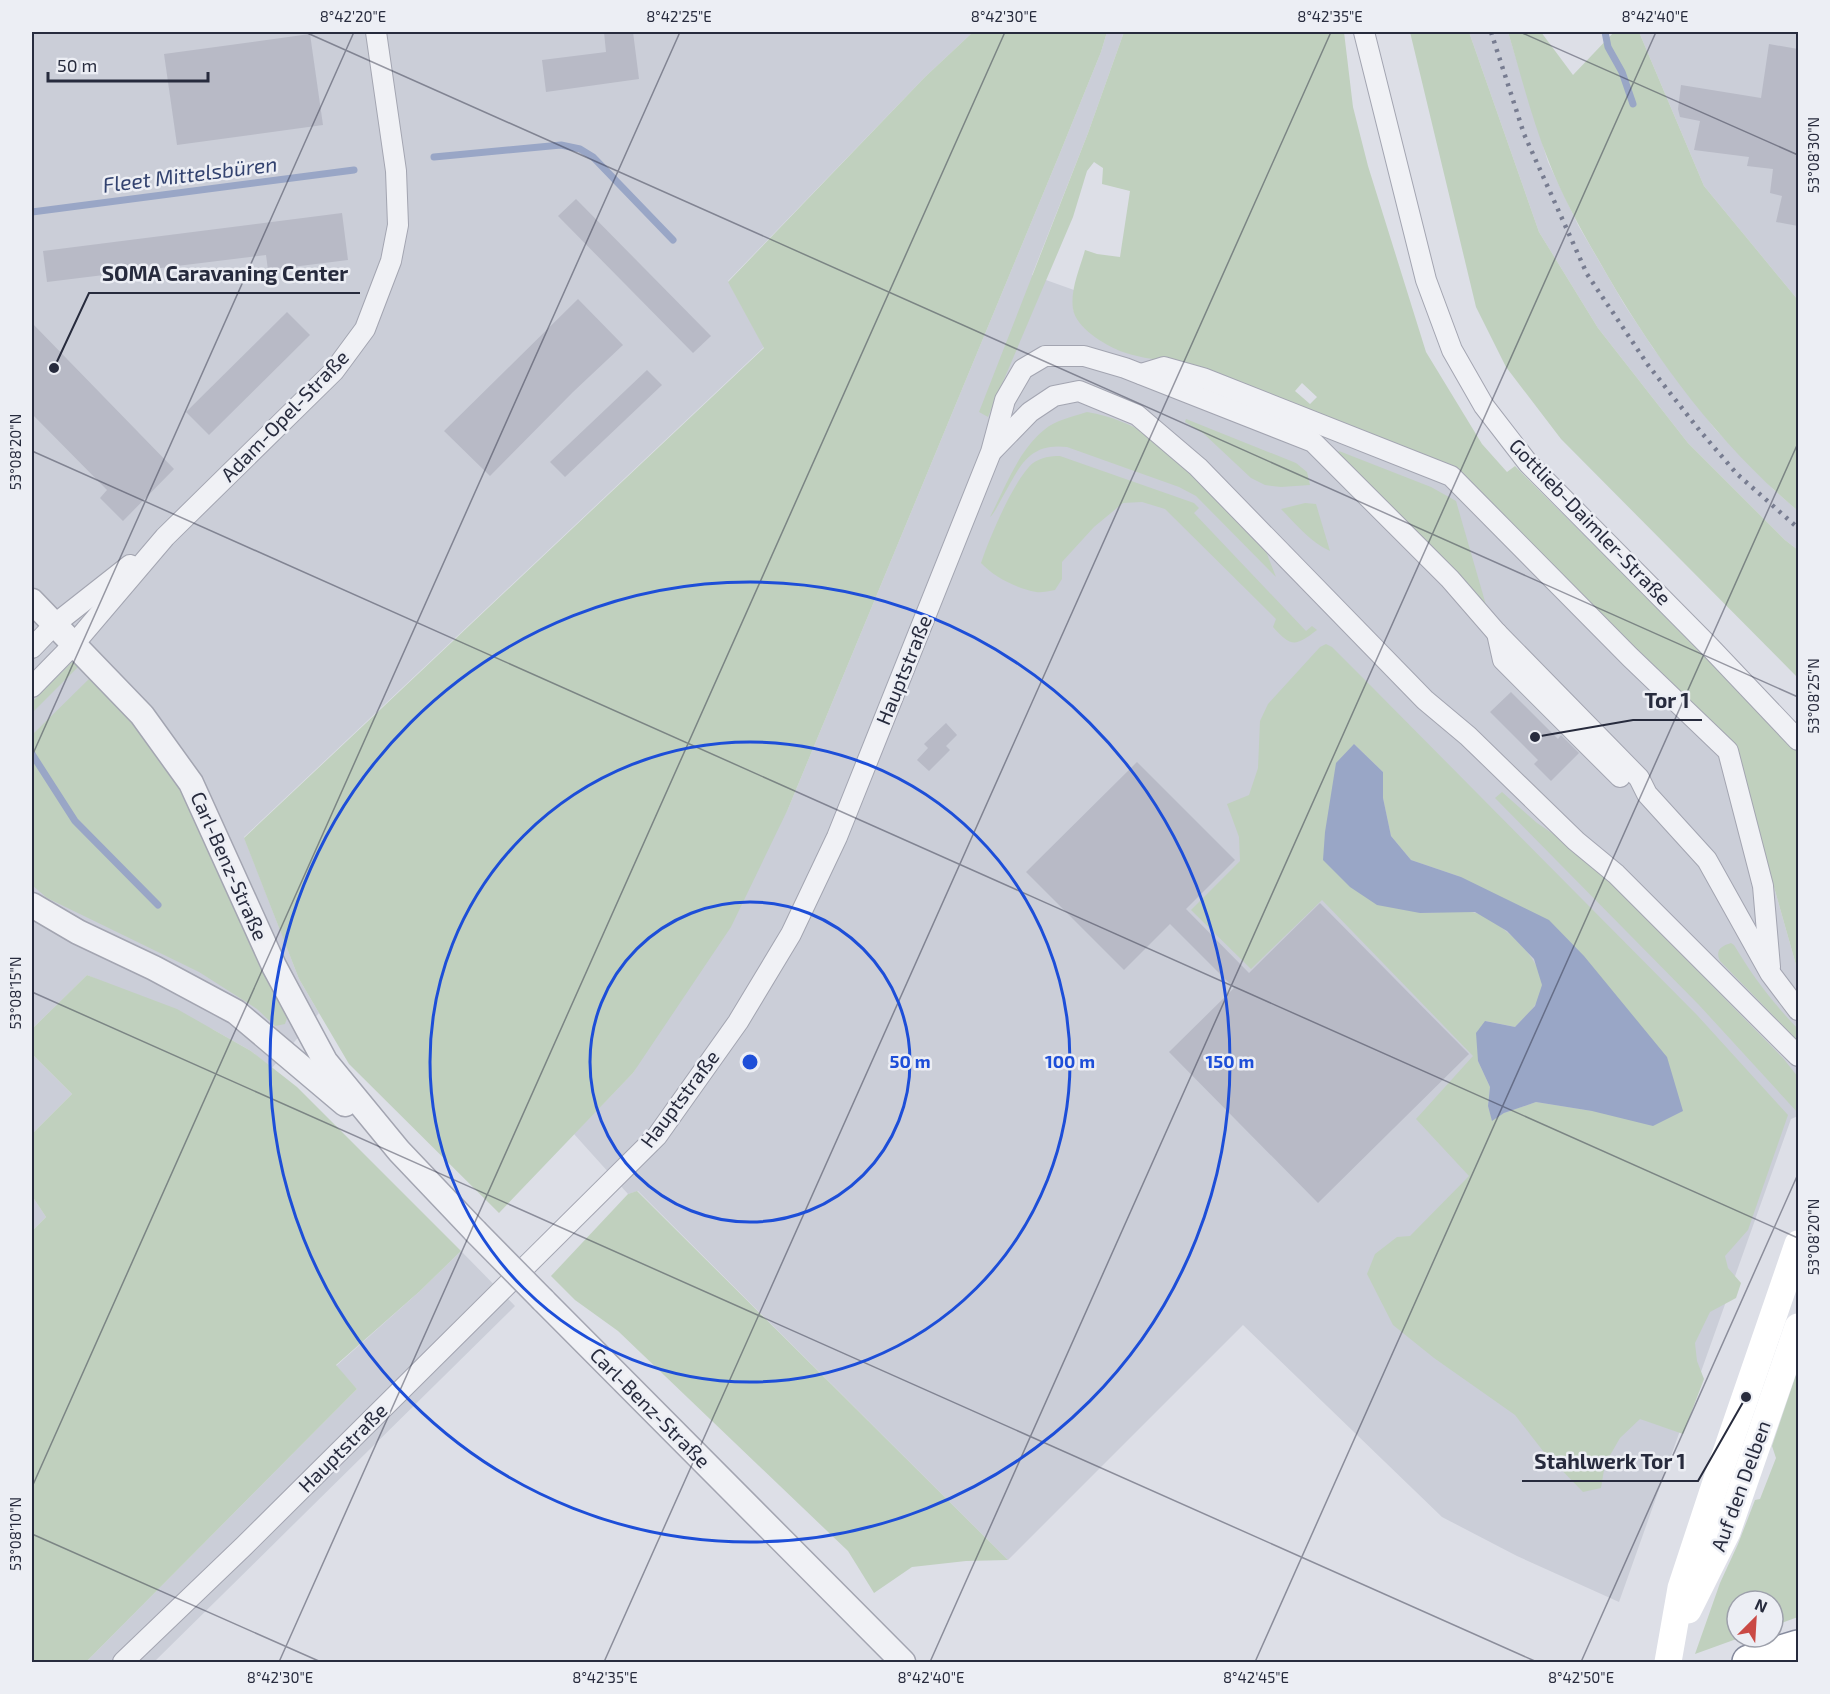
<svg xmlns="http://www.w3.org/2000/svg" width="1830" height="1694" font-family="'Exo 2',sans-serif">
	<style>
		.built { fill: #cbced8 }
		.green { fill: #c0d0be; fill-rule: evenodd }
		.water { fill: #99a6c6 }
		.lines { fill: none; stroke-linecap: round; stroke-linejoin: round }
		.stream { stroke: #99a6c6; stroke-width: 7 }
		.building { fill: #b8bac6 }
		.minor-casing { stroke: #a3a5b1; stroke-width: 22 }
		.tertiary-casing { stroke: #a3a5b1; stroke-width: 27 }
		.motorway-casing { stroke: #858a9d; stroke-width: 36 }
		.minor { stroke: #f0f1f5; stroke-width: 20 }
		.tertiary { stroke: #f0f1f5; stroke-width: 24 }
		.secondary { stroke: #fff; stroke-width: 27 }
		.motorway { stroke: #fff; stroke-width: 33 }
		.rail { stroke: #777c90; stroke-width: 4.5; stroke-dasharray: 3 6; stroke-linecap: butt }
		.tertiary-bridge-casing { stroke: #a3a5b1; stroke-width: 27; stroke-linecap: butt }
		.tertiary-bridge { stroke: #f0f1f5; stroke-width: 24 }
		.ticks { fill: none; stroke: #272b3d; stroke-width: 1.5; stroke-opacity: 0.45 }
		.ring { fill: none; stroke: #1d4ed8; stroke-width: 3 }
		.labels { text-anchor: middle; stroke-width: 5; stroke-linejoin: round; paint-order: stroke }
		.street-label { font-size: 20px; fill: #272b3d; stroke: #eceef4 }
		.water-label { font-size: 21px; font-style: italic; fill: #32426f; stroke: #eceef4 }
		.centre { fill: #1d4ed8; stroke: #eceef4; stroke-width: 3 }
		.ring-label { font-size: 18px; text-anchor: middle; font-weight: bold; fill: #1d4ed8; stroke: #eceef4; stroke-width: 5; stroke-linejoin: round; paint-order: stroke }
		.leader { fill: none; stroke: #272b3d; stroke-width: 2 }
		.callout-dot { fill: #272b3d; stroke: #eceef4; stroke-width: 2 }
		.callout-label { font-size: 21px; text-anchor: middle; font-weight: bold; fill: #272b3d; stroke: #eceef4; stroke-width: 5; stroke-linejoin: round; paint-order: stroke }
		.neatline { fill: none; stroke: #272b3d; stroke-width: 2 }
		.ticks-label { font-size: 15px; text-anchor: middle; fill: #272b3d }
	</style>
	<rect width="100%" height="100%" fill="#dddfe7"/>
	<g class="built">
		<path d="M 32,32 L 973,32 L 925,77 L 728,281 L 764,347 L 244,837 L 299,979 L 319,1013 L 272,1068 L 251,1051 L 214,1030 L 87,975 L 32,1029 Z"/>
		<path d="M 1107,32 L 1124,32 L 1088,133 L 1032,275 L 1074,290 L 1073,310 L 1170,362 L 1459,473 L 1481,492 L 1735,749 L 1798,972 L 1798,1116 L 1791,1119 L 1619,1602 L 1517,1556 L 1442,1517 L 1243,1325 L 1008,1560 L 638,1191 L 628,1194 L 574,1134 L 633,1073 L 788,809 L 1060,153 L 1101,52 Z"/>
		<path d="M 1469,32 L 1508,32 L 1548,162 L 1578,225 L 1624,304 L 1653,348 L 1715,429 L 1774,490 L 1798,511 L 1798,550 L 1785,540 L 1688,443 L 1598,328 L 1539,232 Z"/>
		<path d="M 1639,32 L 1798,32 L 1798,300 L 1704,186 Z"/>
		<path d="M 32,1054 L 72,1094 L 32,1134 Z"/>
		<path d="M 32,1196 L 46,1217 L 32,1231 Z"/>
		<path d="M 461,1251 L 515,1306 L 154,1662 L 86,1662 L 357,1389 L 336,1366 L 420,1291 Z"/>
	</g>
	<g class="green">
		<path d="M 973,32 L 1107,32 L 1101,52 L 1060,153 L 788,809 L 731,927 L 633,1073 L 499,1213 L 349,1064 L 299,979 L 244,838 L 764,348 L 728,282 L 925,77 Z"/>
		<path d="M 1124,32 L 1344,32 L 1353,107 L 1368,166 L 1426,352 L 1482,444 L 1507,472 L 1515,466 L 1798,750 L 1798,972 L 1735,749 L 1473,484 L 1459,473 L 1170,362 C 1154,359 1135,357 1120,351 C 1104,344 1076,328 1073,309 C 1070,290 1080,268 1085,250 L 1097,254 L 1120,257 L 1130,191 L 1102,184 L 1103,168 L 1094,162 L 1087,171 L 1073,217 L 988,417 L 979,412 L 1088,133 ZM 1302,383 L 1317,397 L 1310,404 L 1295,391 Z"/>
		<path d="M 1410,32 L 1469,32 L 1539,232 L 1598,328 L 1688,443 L 1785,540 L 1798,550 L 1798,678 L 1561,439 L 1506,367 L 1476,307 Z"/>
		<path d="M 1508,32 L 1541,32 L 1573,75 L 1614,32 L 1639,32 L 1704,186 L 1798,300 L 1798,511 C 1716,442 1651,353 1598,259 C 1580,228 1562,196 1549,162 C 1532,120 1521,75 1508,32 Z"/>
		<path d="M 1087,412 C 1112,416 1132,425 1154,438 L 1265,549 L 1276,577 L 1196,496 L 1179,487 L 1067,447 C 1027,442 1019,469 1002,498 C 998,505 994,514 990,517 C 1005,488 1018,451 1044,430 C 1055,420 1072,417 1087,412 Z"/>
		<path d="M 1186,419 L 1296,463 L 1307,472 L 1310,485 L 1281,487 L 1265,485 L 1251,478 L 1203,433 L 1185,422 Z"/>
		<path d="M 1339,451 L 1431,487 L 1456,501 L 1486,605 L 1480,607 L 1337,453 Z"/>
		<path d="M 1060,456 L 1194,503 L 1199,508 L 1194,513 L 1306,631 L 1312,626 L 1317,630 C 1295,647 1291,647 1273,627 L 1276,619 L 1165,509 L 1142,502 L 1123,503 L 1094,527 L 1062,562 L 1062,579 L 1055,590 C 1049,591 1041,593 1036,592 C 1016,588 994,577 981,563 C 989,539 1014,479 1033,463 C 1042,457 1050,456 1060,456 Z"/>
		<path d="M 1305,503 L 1316,504 L 1330,551 C 1310,542 1296,524 1281,509 Z"/>
		<path d="M 1326,644 L 1332,647 L 1369,684 L 1697,1015 L 1788,1115 L 1748,1230 L 1725,1256 L 1728,1268 L 1741,1283 L 1736,1298 L 1710,1312 L 1695,1343 L 1697,1361 L 1704,1379 L 1683,1434 L 1640,1419 L 1620,1438 L 1605,1464 L 1601,1488 L 1583,1492 L 1543,1451 L 1515,1415 L 1434,1358 L 1393,1325 L 1367,1274 L 1375,1254 L 1397,1237 L 1410,1236 L 1469,1176 L 1416,1119 L 1473,1056 L 1322,900 L 1251,969 L 1191,910 L 1240,861 L 1239,837 L 1227,804 L 1249,795 L 1258,768 L 1260,721 L 1268,704 L 1320,647 ZM 1354,744 L 1383,772 L 1383,798 L 1391,836 L 1411,860 L 1461,877 L 1683,1111 L 1592,1111 L 1536,1102 L 1504,1113 L 1492,1120 L 1488,1106 L 1490,1087 L 1478,1061 L 1486,1021 L 1515,1027 C 1526,1015 1542,1003 1542,985 C 1542,958 1500,921 1476,913 C 1465,909 1433,913 1420,913 Z"/>
		<path d="M 73,661 L 82,663 L 32,713 L 32,702 Z"/>
		<path d="M 93,675 L 182,780 L 288,1015 L 285,1024 L 275,1026 L 257,1009 L 199,972 L 47,898 L 32,885 L 32,735 Z"/>
		<path d="M 1502,792 L 1537,823 L 1582,853 L 1783,1058 L 1798,1077 L 1798,1113 L 1699,1005 L 1495,798 Z"/>
		<path d="M 1731,943 L 1734,945 C 1753,977 1773,1003 1798,1029 L 1798,1041 L 1720,961 C 1715,950 1721,946 1731,943 Z"/>
		<path d="M 87,975 L 177,1009 L 251,1051 L 297,1087 L 461,1251 L 420,1291 L 336,1365 L 357,1389 L 86,1662 L 32,1662 L 32,1231 L 46,1217 L 32,1196 L 32,1134 L 72,1094 L 32,1054 L 32,1029 Z"/>
		<path d="M 637,1191 L 1008,1560 L 966,1561 L 912,1567 L 874,1593 L 848,1551 L 618,1331 L 575,1300 L 551,1276 L 628,1194 Z"/>
		<path d="M 1798,1369 L 1798,1617 L 1773,1626 L 1773,1601 L 1737,1601 L 1737,1637 L 1742,1637 L 1695,1654 L 1720,1583 L 1738,1544 L 1755,1500 L 1760,1499 L 1776,1458 L 1772,1446 Z"/>
	</g>
	<path class="water" d="M 1354,744 L 1383,772 L 1383,798 L 1391,836 L 1411,860 L 1461,877 L 1549,920 L 1584,956 L 1667,1057 L 1683,1111 L 1653,1126 L 1592,1111 L 1536,1102 L 1504,1113 L 1492,1121 L 1488,1106 L 1490,1087 L 1478,1061 L 1476,1033 L 1485,1021 L 1515,1027 L 1535,1006 L 1542,985 L 1534,959 L 1507,931 L 1475,912 L 1420,913 L 1377,905 L 1350,887 L 1323,860 L 1325,832 L 1336,763 Z"/>
	<g class="lines">
		<g class="stream">
			<path d="M 1605,32 L 1608,47 L 1622,72 L 1633,104"/>
			<path d="M 434,157 L 561,145 L 580,149 L 593,157 L 673,240"/>
			<path d="M 32,212 L 354,170"/>
			<path d="M 32,754 L 75,821 L 158,905"/>
		</g>
	</g>
	<g class="building">
		<path d="M 604,32 L 633,32 L 639,79 L 546,92 L 542,60 L 606,52 Z"/>
		<path d="M 310,34 L 323,125 L 177,145 L 164,54 Z"/>
		<path d="M 1769,44 L 1798,49 L 1798,226 L 1776,222 L 1782,196 L 1770,193 L 1773,169 L 1747,166 L 1749,157 L 1694,150 L 1700,121 L 1680,117 L 1678,109 L 1681,85 L 1761,98 Z"/>
		<path d="M 576,199 L 711,336 L 693,353 L 558,216 Z"/>
		<path d="M 342,213 L 348,260 L 268,270 L 266,255 L 47,282 L 43,251 Z"/>
		<path d="M 578,299 L 623,345 L 573,392 L 490,476 L 444,431 Z"/>
		<path d="M 287,312 L 310,335 L 209,435 L 186,412 Z"/>
		<path d="M 32,323 L 174,469 L 123,521 L 100,498 L 107,490 L 32,414 Z"/>
		<path d="M 647,370 L 662,385 L 565,477 L 550,462 Z"/>
		<path d="M 1511,692 L 1558,739 L 1561,735 L 1579,753 L 1551,781 L 1534,764 L 1538,760 L 1490,712 Z"/>
		<path d="M 946,723 L 957,735 L 946,746 L 950,750 L 929,771 L 917,760 L 928,748 L 924,744 Z"/>
		<path d="M 1137,762 L 1235,860 L 1186,909 L 1249,973 L 1320,903 L 1469,1054 L 1318,1203 L 1169,1052 L 1234,988 L 1170,924 L 1124,970 L 1026,872 Z"/>
	</g>
	<g class="lines">
		<g class="minor-casing">
			<g id="minor">
				<path d="M 1364,32 L 1426,280 L 1452,350 L 1484,406 L 1528,463 L 1707,644 L 1798,740"/>
				<path d="M 1141,374 L 1164,367 L 1203,378 L 1451,476 L 1630,657 L 1728,751 L 1763,886 L 1770,967"/>
				<path d="M 993,450 L 1030,412 L 1054,396 L 1079,391 L 1137,415 L 1198,467 L 1425,700 L 1468,736 L 1576,841 L 1616,874 L 1798,1056"/>
				<path d="M 1497,633 L 1503,660 L 1620,777"/>
				<path d="M 32,648 L 55,624 L 130,565"/>
				<path d="M 32,687 L 74,644 L 165,537 L 334,371 L 365,329 L 391,261 L 398,225 L 396,171 L 376,32"/>
				<path d="M 123,1662 L 244,1546 L 657,1136 L 738,1022 L 791,934 L 837,837 L 991,452 L 1005,400 L 1023,369 L 1045,356 L 1084,356 L 1125,368 L 1313,442 L 1450,579 L 1496,632 L 1639,778 L 1647,794 L 1707,860 L 1770,973 L 1798,1010"/>
			</g>
		</g>
		<g class="tertiary-casing">
			<g id="tertiary">
				<path d="M 32,601 L 142,715 L 191,783 L 274,966 L 325,1061 L 399,1151 L 475,1231"/>
				<path d="M 32,905 L 78,932 L 154,968 L 236,1012 L 345,1104"/>
				<path d="M 543,1300 L 903,1662"/>
			</g>
		</g>
		<g class="motorway-casing">
			<path id="motorway" d="M 1749,1662 L 1798,1647"/>
		</g>
		<use href="#minor" class="minor"/>
		<use href="#tertiary" class="tertiary"/>
		<g class="secondary">
			<path d="M 1688,1610 L 1727,1532 L 1798,1327"/>
			<path d="M 1668,1662 L 1681,1588 L 1718,1476 L 1798,1244"/>
		</g>
		<use href="#motorway" class="motorway"/>
		<path class="rail" d="M 1491,32 L 1524,134 L 1587,274 L 1648,365 L 1700,431 L 1737,474 L 1798,528"/>
		<g class="tertiary-bridge-casing">
			<path id="tertiary-bridge" d="M 475,1231 L 543,1300"/>
		</g>
		<use href="#tertiary-bridge" class="tertiary-bridge"/>
	</g>
	<path class="ticks" d="M 305,32 L 1798,697M 1520,32 L 1798,155M 32,451 L 1798,1238M 32,756 L 354,32M 32,992 L 1537,1662M 32,1487 L 680,32M 32,1534 L 321,1662M 279,1662 L 1005,32M 604,1662 L 1331,32M 930,1662 L 1656,32M 1255,1662 L 1798,443M 1581,1662 L 1798,1174"/>
	<g class="ring">
		<circle cx="750" cy="1062" r="160"/>
		<circle cx="750" cy="1062" r="320"/>
		<circle cx="750" cy="1062" r="480"/>
	</g>
	<g class="labels">
		<g class="street-label">
			<text transform="translate(285 416) rotate(-46)" y="7">Adam-Opel-Straße</text>
			<text transform="translate(1590 522) rotate(46)" y="7">Gottlieb-Daimler-Straße</text>
			<text transform="translate(904 670) rotate(-68)" y="7">Hauptstraße</text>
			<text transform="translate(229 866) rotate(66)" y="7">Carl-Benz-Straße</text>
			<text transform="translate(680 1099) rotate(-53)" y="7">Hauptstraße</text>
			<text transform="translate(650 1408) rotate(45)" y="7">Carl-Benz-Straße</text>
			<text transform="translate(343 1448) rotate(-45)" y="7">Hauptstraße</text>
			<text transform="translate(1741 1486) rotate(-70)" y="7">Auf den Delben</text>
		</g>
		<g class="water-label">
			<text transform="translate(190 175) rotate(-7)" y="7">Fleet Mittelsbüren</text>
		</g>
	</g>
	<circle cx="750" cy="1062" r="9" class="centre"/>
	<g class="ring-label">
		<text x="910" y="1068">50 m</text>
		<text x="1070" y="1068">100 m</text>
		<text x="1230" y="1068">150 m</text>
	</g>
	<path class="leader" d="M54 368L89 293H360M1535 737L1633 720H1702M1746 1397L1698 1481H1522"/>
	<g class="callout-dot">
		<circle cx="54" cy="368" r="6"/>
		<circle cx="1535" cy="737" r="6"/>
		<circle cx="1746" cy="1397" r="6"/>
	</g>
	<g class="callout-label">
		<text x="225" y="281">SOMA Caravaning Center</text>
		<text x="1667" y="708">Tor 1</text>
		<text x="1610" y="1469">Stahlwerk Tor 1</text>
	</g>
	<rect width="1830" height="1694" fill="none" stroke="#eceef4" stroke-width="66"/>
	<g transform="translate(1755 1619) rotate(24)"><circle r="28" fill="#eceef4" stroke="#9da0ab" stroke-width="1.5"/>
	<path d="M0-4.5L10 22L0 15L-10 22Z" fill="#ca4944"/>
	<text y="-9" font-size="16" font-weight="bold" text-anchor="middle" fill="#272b3d">N</text>
	</g>
	<path d="M48 72v9h160v-9" fill="none" stroke="#272b3d" stroke-width="3"/>
	<text x="57" y="72" font-size="18" fill="#272b3d" stroke="#eceef4" stroke-width="4.5" paint-order="stroke">50 m</text>
	<rect x="33" y="33" width="1764" height="1628" class="neatline"/>
	<g class="ticks-label">
		<text x="353" y="22">8°42'20"E</text>
		<text x="679" y="22">8°42'25"E</text>
		<text x="1004" y="22">8°42'30"E</text>
		<text x="1330" y="22">8°42'35"E</text>
		<text x="1655" y="22">8°42'40"E</text>
		<text transform="translate(1814 155) rotate(-90)" y="5">53°08'30"N</text>
		<text transform="translate(16 452) rotate(-90)" y="5">53°08'20"N</text>
		<text transform="translate(1814 696) rotate(-90)" y="5">53°08'25"N</text>
		<text transform="translate(16 993) rotate(-90)" y="5">53°08'15"N</text>
		<text transform="translate(1814 1237) rotate(-90)" y="5">53°08'20"N</text>
		<text transform="translate(16 1534) rotate(-90)" y="5">53°08'10"N</text>
		<text x="280" y="1683">8°42'30"E</text>
		<text x="605" y="1683">8°42'35"E</text>
		<text x="931" y="1683">8°42'40"E</text>
		<text x="1256" y="1683">8°42'45"E</text>
		<text x="1581" y="1683">8°42'50"E</text>
	</g>
</svg>
